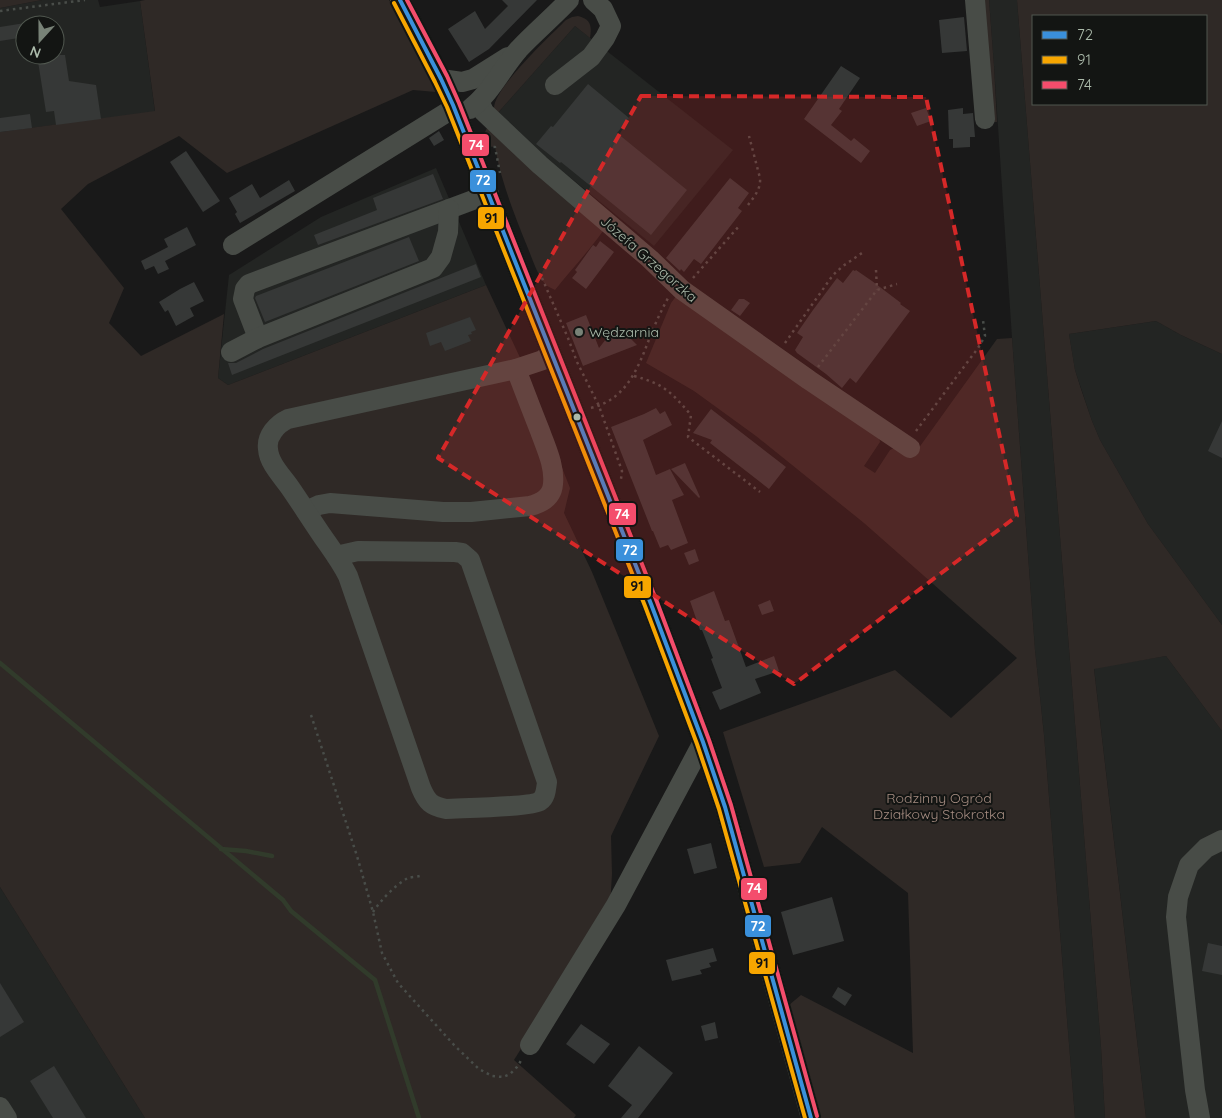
<svg xmlns="http://www.w3.org/2000/svg" width="1222" height="1118" font-family="Quicksand,sans-serif">
	<style>
		.built { fill: #232523; fill-rule: evenodd }
		.green { fill: #2f2926; fill-rule: evenodd }
		.lines { fill: none; stroke-linecap: round; stroke-linejoin: round }
		.stream { stroke: #313b2b; stroke-width: 4.5 }
		.building { fill: #363837 }
		.path { stroke: #494d49; stroke-width: 2.5; stroke-dasharray: 2.5 4; stroke-linecap: butt }
		.minor { stroke: #484c47; stroke-width: 20 }
		.bus-1-casing { stroke: #131513; stroke-width: 8 }
		.bus-2-casing { stroke: #131513; stroke-width: 8 }
		.bus-3-casing { stroke: #131513; stroke-width: 8 }
		.bus-1 { stroke: #3a90db; stroke-width: 4 }
		.bus-2 { stroke: #f7a600; stroke-width: 4 }
		.bus-3 { stroke: #f44d6c; stroke-width: 4 }
		.marked { fill: #d62828; fill-opacity: 0.2; stroke: #d62828; stroke-width: 4; stroke-dasharray: 10 6; stroke-linejoin: round }
		.poi-dot { fill: #788277; stroke: #131513; stroke-width: 2 }
		.bus-dot { fill: #abbaaa; stroke: #131513; stroke-width: 2 }
		.labels { text-anchor: middle; stroke-width: 4; stroke-linejoin: round; paint-order: stroke }
		.street-label { font-size: 14px; fill: #abbaaa; stroke: #131513 }
		.poi-label { font-size: 14px; fill: #abbaaa; stroke: #131513; text-anchor: start }
		.park-label { font-size: 14px; fill: #a58c81; stroke: #131513 }
		.line-badge { stroke: #131513; stroke-width: 2 }
		.badge-label { font-size: 14px; text-anchor: middle; font-weight: bold; fill: #fff }
		.pale-badge-label { font-size: 14px; text-anchor: middle; font-weight: bold; fill: #111 }
	</style>
	<rect width="100%" height="100%" fill="#191919"/>
	<g class="built">
		<path d="M 42,0 L 98,0 L 100,7 L 140,1 L 155,112 L 0,132 L 0,8 ZM 25,25 L 55,25 L 55,55 L 25,55 Z"/>
		<path d="M 989,0 L 1017,0 L 1101,1047 L 1105,1118 L 1075,1118 L 1044,735 L 1035,650 L 1012,338 L 994,66 Z"/>
		<path d="M 575,26 L 733,150 L 654,246 L 495,116 Z"/>
		<path d="M 436,168 L 486,285 L 228,385 L 218,378 L 229,275 L 321,217 Z"/>
		<path d="M 1156,321 L 1181,335 L 1222,354 L 1222,625 L 1148,524 L 1100,440 L 1092,421 L 1075,370 L 1069,334 Z"/>
		<path d="M 1166,656 L 1222,731 L 1222,1118 L 1146,1118 L 1094,668 Z"/>
		<path d="M 0,887 L 145,1118 L 0,1118 Z"/>
	</g>
	<g class="green">
		<path d="M 0,0 L 42,0 L 0,8 Z"/>
		<path d="M 145,0 L 389,0 L 400,19 L 436,92 L 413,90 L 227,173 L 179,136 L 88,184 L 61,209 L 124,288 L 109,323 L 141,356 L 224,314 L 218,378 L 228,385 L 486,285 L 524,366 L 551,440 L 570,488 L 564,513 L 592,572 L 659,736 L 611,836 L 612,874 L 610,907 L 514,1060 L 576,1115 L 574,1118 L 145,1118 L 0,887 L 0,132 L 155,111 L 140,1 Z"/>
		<path d="M 978,0 L 989,0 L 994,66 L 997,122 L 989,122 Z"/>
		<path d="M 1017,0 L 1222,0 L 1222,354 L 1181,335 L 1156,321 L 1069,334 L 1075,370 L 1081,389 L 1092,421 L 1100,440 L 1148,524 L 1222,625 L 1222,731 L 1166,656 L 1094,669 L 1146,1118 L 1105,1118 L 1101,1047 ZM 1033,16 L 1206,16 L 1206,104 L 1033,104 Z"/>
		<path d="M 578,16 C 591,19 592,26 590,38 L 575,26 L 495,116 C 495,113 493,111 494,108 C 494,88 551,35 566,20 L 572,17 Z"/>
		<path d="M 487,128 L 603,231 C 588,252 571,270 555,290 C 552,288 548,287 545,284 C 537,274 532,258 527,246 C 514,214 501,181 495,147 L 483,146 L 483,136 Z"/>
		<path d="M 677,295 L 878,434 L 880,442 L 864,466 L 875,473 L 890,450 L 896,447 L 913,456 L 997,339 L 1012,338 L 1035,650 L 1044,735 L 1075,1118 L 820,1118 L 789,1005 L 801,995 L 913,1053 L 908,893 L 822,827 L 800,863 L 764,867 L 723,732 L 895,670 L 951,718 L 1017,658 L 864,523 L 756,436 L 694,391 L 646,363 L 671,303 Z"/>
	</g>
	<g class="lines">
		<g class="stream">
			<path d="M 0,663 L 283,900 L 291,911 L 375,980 L 419,1118"/>
			<path d="M 221,849 L 246,851 L 272,856"/>
		</g>
	</g>
	<g class="building">
		<path d="M 502,0 L 537,0 L 489,49 L 469,62 L 448,29 L 475,11 L 485,29 L 508,6 Z"/>
		<path d="M 964,17 L 967,51 L 942,53 L 939,20 Z"/>
		<path d="M 25,23 L 25,37 L 0,41 L 0,27 Z"/>
		<path d="M 37,55 L 65,55 L 69,81 L 96,85 L 101,119 L 56,125 L 54,111 L 46,112 Z"/>
		<path d="M 841,66 L 860,78 L 839,109 L 842,111 L 831,125 L 851,141 L 854,138 L 870,151 L 861,163 L 804,119 Z"/>
		<path d="M 588,84 L 629,118 L 617,133 L 687,190 L 651,235 L 561,162 L 560,163 L 536,144 L 551,126 L 553,127 Z"/>
		<path d="M 926,108 L 931,121 L 917,126 L 911,113 Z"/>
		<path d="M 963,108 L 963,114 L 973,113 L 975,137 L 970,137 L 970,147 L 953,148 L 953,139 L 949,139 L 948,110 Z"/>
		<path d="M 30,114 L 32,128 L 0,132 L 0,118 Z"/>
		<path d="M 439,131 L 444,140 L 434,146 L 429,138 Z"/>
		<path d="M 186,151 L 220,201 L 203,212 L 170,162 Z"/>
		<path d="M 433,174 L 443,199 L 318,245 L 314,235 L 377,210 L 373,198 Z"/>
		<path d="M 730,178 L 749,193 L 738,208 L 742,211 L 701,264 L 694,259 L 684,272 L 681,269 L 680,271 L 666,258 Z"/>
		<path d="M 289,180 L 295,191 L 240,223 L 235,214 L 237,212 L 229,198 L 252,184 L 260,198 Z"/>
		<path d="M 187,227 L 196,245 L 165,261 L 169,269 L 158,274 L 154,266 L 145,270 L 141,261 L 168,247 L 164,239 Z"/>
		<path d="M 409,237 L 419,261 L 265,322 L 255,298 L 256,296 Z"/>
		<path d="M 600,241 L 614,252 L 586,289 L 572,278 L 577,272 L 575,270 L 593,245 L 596,247 Z"/>
		<path d="M 476,264 L 481,277 L 232,375 L 228,363 L 236,363 L 263,349 Z"/>
		<path d="M 853,270 L 855,271 L 856,270 L 872,281 L 901,303 L 900,304 L 910,311 L 856,383 L 850,378 L 842,388 L 826,374 L 797,353 L 795,350 L 803,337 L 797,333 L 813,310 L 837,278 L 843,283 Z"/>
		<path d="M 194,282 L 204,301 L 190,308 L 194,316 L 176,326 L 168,310 L 165,312 L 159,302 L 180,289 Z"/>
		<path d="M 739,299 L 744,299 L 750,303 L 740,316 L 731,310 Z"/>
		<path d="M 586,315 L 599,348 L 617,325 L 637,345 L 583,366 L 566,323 Z"/>
		<path d="M 470,317 L 476,330 L 471,332 L 472,334 L 468,335 L 471,341 L 445,351 L 441,342 L 430,346 L 426,333 Z"/>
		<path d="M 656,408 L 660,414 L 665,411 L 672,425 L 643,440 L 656,475 L 670,469 L 684,495 L 672,500 L 688,543 L 671,550 L 668,545 L 660,548 L 653,531 L 652,531 L 611,427 L 644,414 Z"/>
		<path d="M 711,409 L 786,467 L 769,489 L 710,443 L 712,440 L 693,433 Z"/>
		<path d="M 1222,421 L 1222,458 L 1208,451 Z"/>
		<path d="M 685,463 L 700,497 L 699,498 L 671,469 Z"/>
		<path d="M 695,549 L 699,561 L 689,565 L 684,553 Z"/>
		<path d="M 714,591 L 725,621 L 729,620 L 746,667 L 774,656 L 779,671 L 755,679 L 761,693 L 720,710 L 712,692 L 722,688 L 711,659 L 713,658 L 702,630 L 700,630 L 690,601 Z"/>
		<path d="M 770,600 L 774,611 L 762,615 L 758,605 Z"/>
		<path d="M 711,843 L 717,868 L 694,874 L 687,849 Z"/>
		<path d="M 832,897 L 844,941 L 793,955 L 781,912 Z"/>
		<path d="M 1208,943 L 1222,946 L 1222,975 L 1202,971 Z"/>
		<path d="M 713,948 L 717,961 L 709,963 L 711,967 L 700,970 L 702,974 L 672,981 L 666,960 Z"/>
		<path d="M 0,983 L 24,1022 L 0,1037 Z"/>
		<path d="M 838,987 L 852,995 L 845,1006 L 832,997 Z"/>
		<path d="M 715,1022 L 718,1038 L 705,1041 L 701,1026 Z"/>
		<path d="M 581,1024 L 610,1044 L 594,1064 L 566,1044 Z"/>
		<path d="M 639,1046 L 673,1073 L 638,1118 L 621,1118 L 632,1105 L 608,1086 Z"/>
		<path d="M 54,1066 L 86,1118 L 53,1118 L 30,1081 Z"/>
	</g>
	<g class="lines">
		<g class="path">
			<path d="M 0,11 L 85,0"/>
			<path d="M 487,147 L 495,147 L 500,173"/>
			<path d="M 748,205 C 754,197 761,189 760,178 L 749,136"/>
			<path d="M 876,270 L 877,290"/>
			<path d="M 542,278 L 568,338 L 577,362 L 599,406 L 622,471 L 621,479"/>
			<path d="M 693,278 L 740,225"/>
			<path d="M 785,343 L 833,275 L 843,266 L 862,253"/>
			<path d="M 818,367 L 877,290 L 897,284"/>
			<path d="M 634,376 C 664,384 671,392 691,415 L 688,437 L 760,492"/>
			<path d="M 591,408 C 627,399 638,368 650,337 C 655,324 661,311 668,298"/>
			<path d="M 916,431 L 978,348 L 985,336 L 983,320"/>
			<path d="M 311,715 L 357,856 L 373,912 L 382,953 L 398,983 L 454,1045 L 479,1069 L 492,1076 L 503,1077 L 510,1074 L 517,1067 L 522,1059"/>
			<path d="M 373,912 C 381,900 395,885 408,878 C 411,877 416,877 420,876"/>
		</g>
		<g class="minor">
			<path d="M 400,0 L 441,79 L 453,105 L 651,604 L 703,742 L 725,807 L 811,1118"/>
			<path d="M 975,0 L 985,119"/>
			<path d="M 441,79 L 462,82 L 473,79 L 508,57"/>
			<path d="M 555,85 L 591,57 L 605,38 L 611,26 L 603,9 L 593,0"/>
			<path d="M 479,101 L 484,112 L 540,165 L 650,259 L 682,290 L 809,380 L 910,448"/>
			<path d="M 470,109 C 491,93 502,68 519,49 C 535,32 553,17 569,0"/>
			<path d="M 233,245 L 454,108"/>
			<path d="M 258,338 L 243,299 L 245,289 L 249,284 L 489,194"/>
			<path d="M 231,352 L 258,338 L 433,268 L 441,257 L 448,232 L 449,209"/>
			<path d="M 306,511 L 319,505 L 330,503 L 443,512 L 471,512 L 530,506 C 542,503 552,497 553,484 C 555,466 546,448 540,431 C 532,411 524,390 516,369"/>
			<path d="M 336,556 L 358,551 L 455,552 L 462,553 L 470,560 L 547,782 C 546,789 546,797 540,801 C 532,807 461,808 446,809 C 431,806 427,802 421,788 L 348,576 C 341,562 332,550 323,537 C 312,521 302,505 291,489 C 283,477 269,464 268,449 C 266,436 277,424 288,419 L 516,369 L 543,360 L 551,352"/>
			<path d="M 530,1045 L 616,905 L 703,742"/>
			<path d="M 0,1107 L 7,1118"/>
			<path d="M 1200,1118 L 1195,1090 L 1176,917 L 1178,897 L 1189,865 L 1206,848 L 1222,840"/>
		</g>
		<g class="bus-1-casing">
			<path id="bus-1" d="M 400,0 L 441,79 L 453,105 L 651,604 L 703,742 L 725,807 L 811,1118"/>
		</g>
		<g class="bus-2-casing">
			<path id="bus-2" d="M 394,3 L 435,82 L 447,107 L 645,606 L 697,744 L 719,809 L 805,1118"/>
		</g>
		<g class="bus-3-casing">
			<path id="bus-3" d="M 407,0 L 447,76 L 459,103 L 657,602 L 709,740 L 731,805 L 817,1116"/>
		</g>
		<use href="#bus-1" class="bus-1"/>
		<use href="#bus-2" class="bus-2"/>
		<use href="#bus-3" class="bus-3"/>
	</g>
	<path class="marked" d="M 641,96 L 926,97 L 1017,516 L 794,684 L 438,458 Z"/>
	<circle class="poi-dot" cx="579" cy="332" r="5"/>
	<circle class="bus-dot" cx="577" cy="417" r="4.5"/>
	<g class="labels">
		<g class="street-label">
			<text transform="translate(649 259) rotate(41)" y="5">Józefa Grzegorzka</text>
		</g>
		<g class="poi-label">
			<text x="589" y="337">Wędzarnia</text>
		</g>
		<g class="park-label">
			<text x="939" y="803">Rodzinny Ogród<tspan x="939" dy="16">Działkowy Stokrotka</tspan></text>
		</g>
	</g>
	<g class="line-badge">
		<rect x="461" y="133" width="29" height="24" rx="5" fill="#f44d6c"/>
		<rect x="469" y="169" width="28" height="24" rx="5" fill="#3a90db"/>
		<rect x="477" y="206" width="28" height="24" rx="5" fill="#f7a600"/>
		<rect x="608" y="502" width="29" height="24" rx="5" fill="#f44d6c"/>
		<rect x="615" y="538" width="29" height="24" rx="5" fill="#3a90db"/>
		<rect x="623" y="575" width="29" height="24" rx="5" fill="#f7a600"/>
		<rect x="740" y="877" width="28" height="24" rx="5" fill="#f44d6c"/>
		<rect x="744" y="914" width="28" height="24" rx="5" fill="#3a90db"/>
		<rect x="748" y="951" width="28" height="24" rx="5" fill="#f7a600"/>
	</g>
	<g class="badge-label">
		<text x="476" y="150">74</text>
		<text x="483" y="185">72</text>
		<text x="622" y="519">74</text>
		<text x="630" y="555">72</text>
		<text x="754" y="893">74</text>
		<text x="758" y="931">72</text>
	</g>
	<g class="pale-badge-label">
		<text x="491" y="223">91</text>
		<text x="637" y="591">91</text>
		<text x="762" y="968">91</text>
	</g>
	<rect x="1032" y="15" width="175" height="90" fill="#131513" stroke="#50574f"/>
	<rect x="1042" y="31" width="25" height="8" fill="#3a90db" stroke="#50574f"/>
	<text x="1077" y="40" font-size="15" fill="#abbaaa">72</text>
	<rect x="1042" y="56" width="25" height="8" fill="#f7a600" stroke="#50574f"/>
	<text x="1077" y="65" font-size="15" fill="#abbaaa">91</text>
	<rect x="1042" y="81" width="25" height="8" fill="#f44d6c" stroke="#50574f"/>
	<text x="1077" y="90" font-size="15" fill="#abbaaa">74</text>
	<g transform="translate(40 40) rotate(201)"><circle r="24" fill="#131513" stroke="#50574f"/>
	<path d="M0-4L9 19L0 12L-9 19Z" fill="#788277"/>
	<text y="-8" font-size="14" font-weight="bold" text-anchor="middle" fill="#abbaaa">N</text>
	</g>
</svg>
